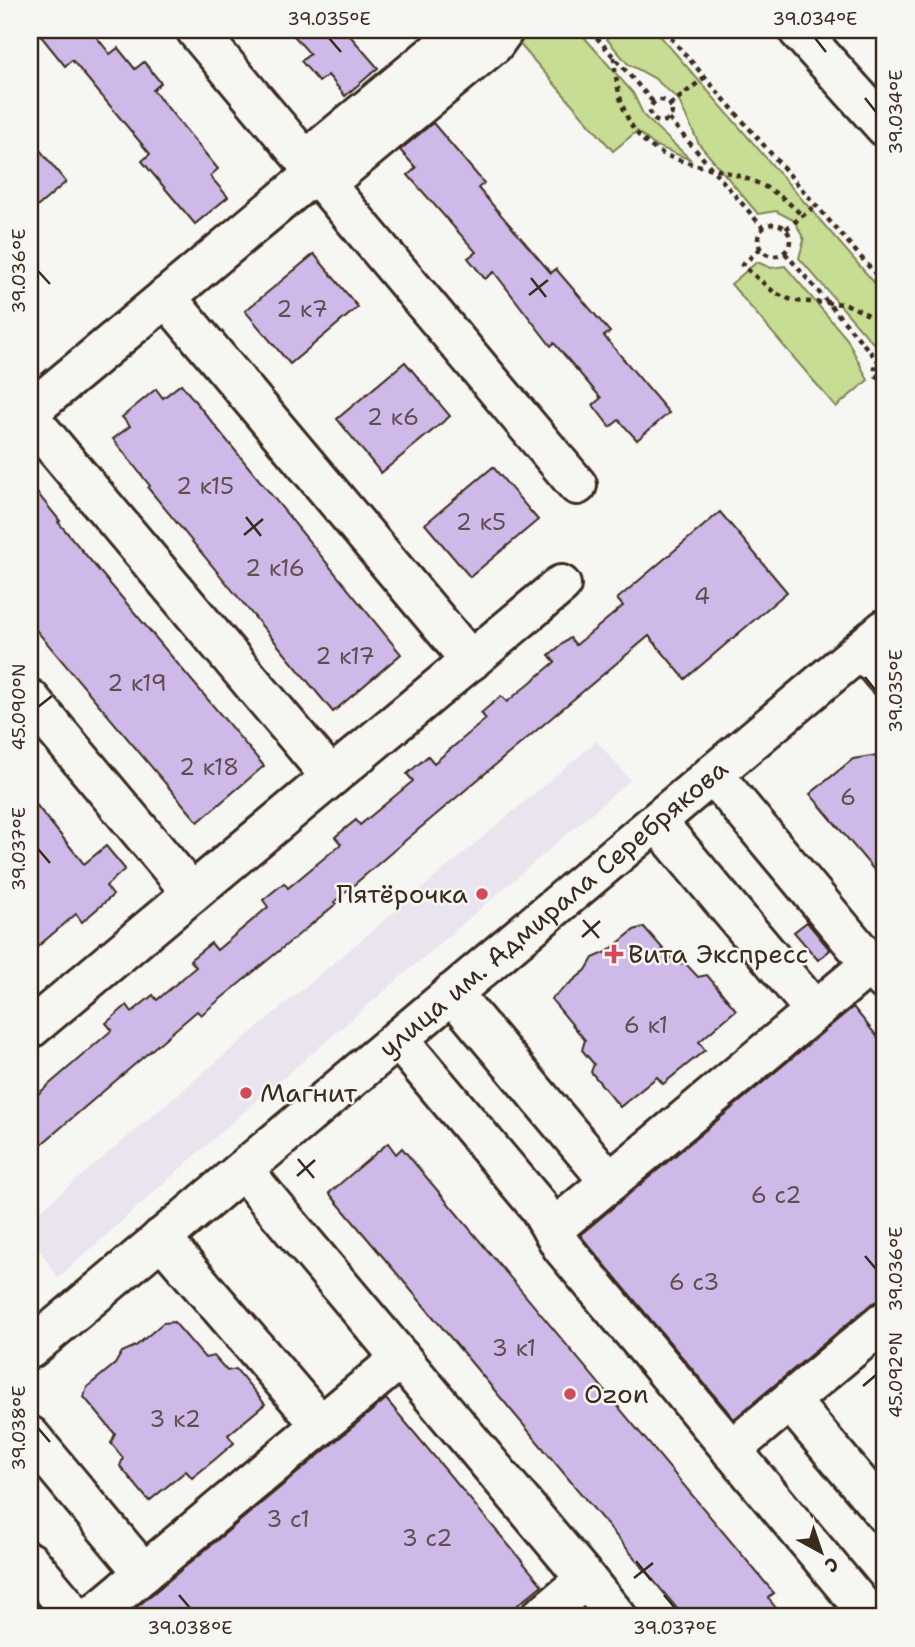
<svg xmlns="http://www.w3.org/2000/svg" width="915" height="1647" font-family="'Shantell Sans',sans-serif">
	<style>
		.built { fill: #eae4ef }
		.green { fill: #c6dd93; stroke: #808458; stroke-width: 2 }
		.building { fill: #cfb9e8; stroke: #3b2a1e; stroke-width: 2 }
		.lines { fill: none; stroke-linecap: round; stroke-linejoin: round }
		.minor-casing { stroke: #3b2a1e; stroke-width: 44 }
		.path { stroke: #3b2a1e; stroke-width: 4.5; stroke-dasharray: 5 5; stroke-linecap: butt }
		.minor { stroke: #f6f6f2; stroke-width: 38 }
		.ticks { fill: none; stroke: #3b2a1e; stroke-width: 2.5 }
		.poi-dot { fill: #d1495b; stroke: #f6f6f2; stroke-width: 2.5 }
		.labels { text-anchor: middle; stroke-width: 5; stroke-linejoin: round; paint-order: stroke }
		.number-label { font-size: 23px; fill: #604e50 }
		.poi-label { font-size: 26px; fill: #3b2a1e; stroke: #f6f6f2; text-anchor: start }
		.street-label { font-size: 26px; fill: #3b2a1e; stroke: #f6f6f2 }
		.neatline { fill: none; stroke: #3b2a1e; stroke-width: 2.5 }
		.ticks-label { font-size: 18px; text-anchor: middle; fill: #3b2a1e }
	</style>
	<rect width="100%" height="100%" fill="#f6f6f2"/>
	<filter id="ink" filterUnits="userSpaceOnUse"><feTurbulence type="fractalNoise" baseFrequency=".0143" numOctaves="2"/><feDisplacementMap in="SourceGraphic" scale="14" xChannelSelector="R" yChannelSelector="G"/><feConvolveMatrix kernelMatrix="1 2 1 2 8 2 1 2 1" color-interpolation-filters="sRGB"/></filter>
	<g filter="url(#ink)">
		<path class="built" d="M 597,741 L 630,780 L 238,1117 L 58,1278 L 30,1235 L 30,1219 Z"/>
		<g class="green">
			<path d="M 530,30 L 578,30 L 633,93 L 644,116 L 691,160 L 654,145 L 637,131 L 613,151 L 517,41 Z"/>
			<path d="M 599,30 L 655,30 L 885,295 L 885,347 L 872,342 L 799,258 L 804,240 L 795,221 L 776,211 L 758,214 L 699,144 L 678,99 L 654,78 L 628,64 Z"/>
			<path d="M 757,262 L 771,268 L 785,266 L 847,339 L 868,380 L 836,407 L 731,284 Z"/>
		</g>
		<g class="building">
			<path d="M 36,30 L 91,30 L 110,54 L 118,48 L 135,69 L 144,62 L 161,83 L 153,90 L 218,169 L 210,176 L 228,197 L 195,224 L 142,161 L 150,154 L 72,60 L 65,66 Z"/>
			<path d="M 289,30 L 345,30 L 378,68 L 345,96 L 328,75 L 319,82 L 301,61 L 310,54 Z"/>
			<path d="M 433,123 L 484,183 L 478,188 L 551,273 L 556,269 L 610,332 L 604,336 L 669,413 L 637,440 L 619,420 L 610,427 L 593,405 L 601,398 L 554,343 L 551,346 L 494,272 L 485,279 L 468,258 L 476,252 L 408,175 L 416,168 L 400,150 Z"/>
			<path d="M 30,138 L 66,182 L 30,213 Z"/>
			<path d="M 314,254 L 358,307 L 290,364 L 245,311 Z"/>
			<path d="M 405,362 L 450,416 L 381,473 L 337,419 Z"/>
			<path d="M 181,384 L 401,654 L 333,712 L 148,488 L 150,486 L 113,439 L 130,426 L 122,417 L 156,389 L 163,398 Z"/>
			<path d="M 493,467 L 538,520 L 470,577 L 425,524 Z"/>
			<path d="M 30,484 L 60,521 L 58,522 L 264,766 L 198,822 L 30,623 Z"/>
			<path d="M 720,512 L 787,592 L 685,679 L 649,636 L 407,839 L 334,902 L 336,904 L 201,1015 L 197,1011 L 30,1154 L 30,1101 L 112,1030 L 106,1023 L 127,1005 L 132,1012 L 153,995 L 157,1000 L 196,967 L 190,960 L 211,943 L 217,950 L 268,907 L 263,900 L 284,883 L 288,888 L 341,844 L 335,837 L 356,820 L 360,825 L 413,781 L 407,774 L 428,756 L 434,763 L 486,719 L 481,713 L 501,696 L 507,702 L 555,662 L 549,655 L 570,638 L 576,645 L 623,606 L 617,599 Z"/>
			<path d="M 871,756 L 885,758 L 885,883 L 810,794 L 853,759 Z"/>
			<path d="M 30,797 L 84,864 L 106,846 L 125,869 L 106,886 L 113,895 L 82,922 L 76,914 L 30,953 Z"/>
			<path d="M 807,922 L 830,950 L 818,960 L 794,932 Z"/>
			<path d="M 644,927 L 676,964 L 685,963 L 698,977 L 707,975 L 736,1010 L 699,1042 L 705,1050 L 663,1084 L 657,1077 L 620,1107 L 591,1072 L 594,1064 L 582,1050 L 585,1040 L 551,999 L 586,970 L 593,958 L 607,952 L 634,930 Z"/>
			<path d="M 853,1007 L 885,1046 L 885,1298 L 871,1304 L 734,1419 L 580,1235 Z"/>
			<path d="M 388,1143 L 396,1154 L 402,1148 L 774,1593 L 768,1598 L 783,1617 L 684,1617 L 394,1270 L 329,1193 Z"/>
			<path d="M 174,1322 L 205,1358 L 214,1356 L 227,1371 L 236,1369 L 265,1404 L 228,1435 L 234,1443 L 213,1461 L 192,1478 L 186,1471 L 149,1501 L 120,1466 L 123,1458 L 111,1443 L 115,1434 L 84,1397 L 87,1387 L 115,1364 L 122,1352 L 136,1346 L 163,1323 Z"/>
			<path d="M 386,1399 L 542,1585 L 503,1617 L 125,1617 Z"/>
		</g>
		<g class="lines">
			<g class="minor-casing">
				<g id="minor">
					<path d="M 196,30 L 577,485"/>
					<path d="M 798,30 L 885,127"/>
					<path d="M 305,161 L 463,30"/>
					<path d="M 325,184 L 494,44 L 504,30"/>
					<path d="M 166,297 L 471,661"/>
					<path d="M 30,411 L 315,173"/>
					<path d="M 30,418 L 331,777"/>
					<path d="M 862,649 L 885,676"/>
					<path d="M 30,699 L 192,893 L 30,1029"/>
					<path d="M 713,774 L 885,981"/>
					<path d="M 657,822 L 815,1011"/>
					<path d="M 192,893 L 561,585"/>
					<path d="M 452,993 L 610,1182"/>
					<path d="M 398,1039 L 538,1206 L 562,1247 L 871,1617"/>
					<path d="M 243,1170 L 586,1579 L 540,1617"/>
					<path d="M 552,1230 L 871,964"/>
					<path d="M 161,1238 L 321,1425"/>
					<path id="s1" d="M 30,1349 L 885,629"/>
					<path d="M 790,1401 L 885,1514"/>
					<path d="M 30,1436 L 144,1573"/>
					<path d="M 731,1450 L 885,1321"/>
					<path d="M 30,1562 L 76,1617"/>
					<path d="M 586,1579 L 617,1617"/>
					<path d="M 91,1617 L 401,1358"/>
				</g>
			</g>
			<g class="path">
				<path d="M 590,30 L 654,103"/>
				<path d="M 664,30 L 885,285"/>
				<path d="M 614,57 C 624,207 728,133 802,216"/>
				<circle cx="661" cy="111" r="11"/>
				<path d="M 670,105 L 705,77"/>
				<path d="M 669,119 L 764,229"/>
				<circle cx="774" cy="240" r="16"/>
				<path d="M 786,229 L 816,205"/>
				<path d="M 760,249 L 742,265 L 775,293 L 794,301 L 846,304 L 885,323"/>
				<path d="M 785,253 L 879,362"/>
				<path d="M 885,360 L 875,368 L 875,375 L 885,381"/>
			</g>
			<use href="#minor" class="minor"/>
		</g>
	</g>
	<path class="ticks" d="M 329,38 L 341,52M 815,38 L 826,52M 865,98 L 876,112M 38,271 L 50,284M 531,278 L 546,297M 529,295 L 548,280M 246,517 L 261,536M 244,535 L 263,519M 865,677 L 876,691M 38,707 L 52,696M 38,849 L 50,863M 583,920 L 599,938M 582,937 L 600,921M 298,1159 L 314,1178M 297,1176 L 315,1160M 865,1256 L 876,1269M 863,1386 L 876,1375M 38,1428 L 50,1442M 636,1561 L 651,1580M 634,1578 L 653,1563M 179,1595 L 190,1608M 664,1595 L 675,1608"/>
	<g class="poi-dot">
		<circle cx="482" cy="894" r="7"/>
		<path d="M610.5 943.5h7v7h7v7h-7v7h-7v-7h-7v-7h7z"/>
		<circle cx="246" cy="1093" r="7"/>
		<circle cx="570" cy="1394" r="7"/>
	</g>
	<g class="labels">
		<g class="number-label">
			<text x="302" y="317">2 к7</text>
			<text x="393" y="425">2 к6</text>
			<text x="205" y="494">2 к15</text>
			<text x="481" y="530">2 к5</text>
			<text x="275" y="576">2 к16</text>
			<text x="702" y="604">4</text>
			<text x="345" y="664">2 к17</text>
			<text x="137" y="691">2 к19</text>
			<text x="209" y="775">2 к18</text>
			<text x="848" y="805">6</text>
			<text x="646" y="1033">6 к1</text>
			<text x="776" y="1203">6 с2</text>
			<text x="694" y="1290">6 с3</text>
			<text x="514" y="1356">3 к1</text>
			<text x="175" y="1427">3 к2</text>
			<text x="288" y="1527">3 с1</text>
			<text x="427" y="1546">3 с2</text>
		</g>
		<g class="poi-label">
			<text x="468" y="903" text-anchor="end">Пятёрочка</text>
			<text x="628" y="963">Вита Экспресс</text>
			<text x="260" y="1102">Магнит</text>
			<text x="584" y="1403">Ozon</text>
		</g>
		<g class="street-label">
			<text dy="9" stroke="none"><textPath href="#s1" startOffset="684">улица им. Адмирала Серебрякова</textPath></text>
		</g>
	</g>
	<rect width="915" height="1647" fill="none" stroke="#f6f6f2" stroke-width="77"/>
	<g transform="translate(821 1552) rotate(140)" stroke="#f6f6f2" stroke-width="5" paint-order="stroke">
	<path d="M0-5L12 26L0 18L-12 26Z" fill="#3b2a1e"/>
	<text y="-10" font-size="19" font-weight="bold" text-anchor="middle" fill="#3b2a1e">С</text>
	</g>
	<rect x="38" y="38" width="838" height="1570" class="neatline"/>
	<g class="ticks-label">
		<text x="329" y="25">39.035°E</text>
		<text x="815" y="25">39.034°E</text>
		<text transform="translate(896 112) rotate(-90)" y="6">39.034°E</text>
		<text transform="translate(19 271) rotate(-90)" y="6">39.036°E</text>
		<text transform="translate(896 691) rotate(-90)" y="6">39.035°E</text>
		<text transform="translate(19 707) rotate(-90)" y="6">45.090°N</text>
		<text transform="translate(19 849) rotate(-90)" y="6">39.037°E</text>
		<text transform="translate(896 1269) rotate(-90)" y="6">39.036°E</text>
		<text transform="translate(896 1375) rotate(-90)" y="6">45.092°N</text>
		<text transform="translate(19 1428) rotate(-90)" y="6">39.038°E</text>
		<text x="190" y="1634">39.038°E</text>
		<text x="675" y="1634">39.037°E</text>
	</g>
</svg>
